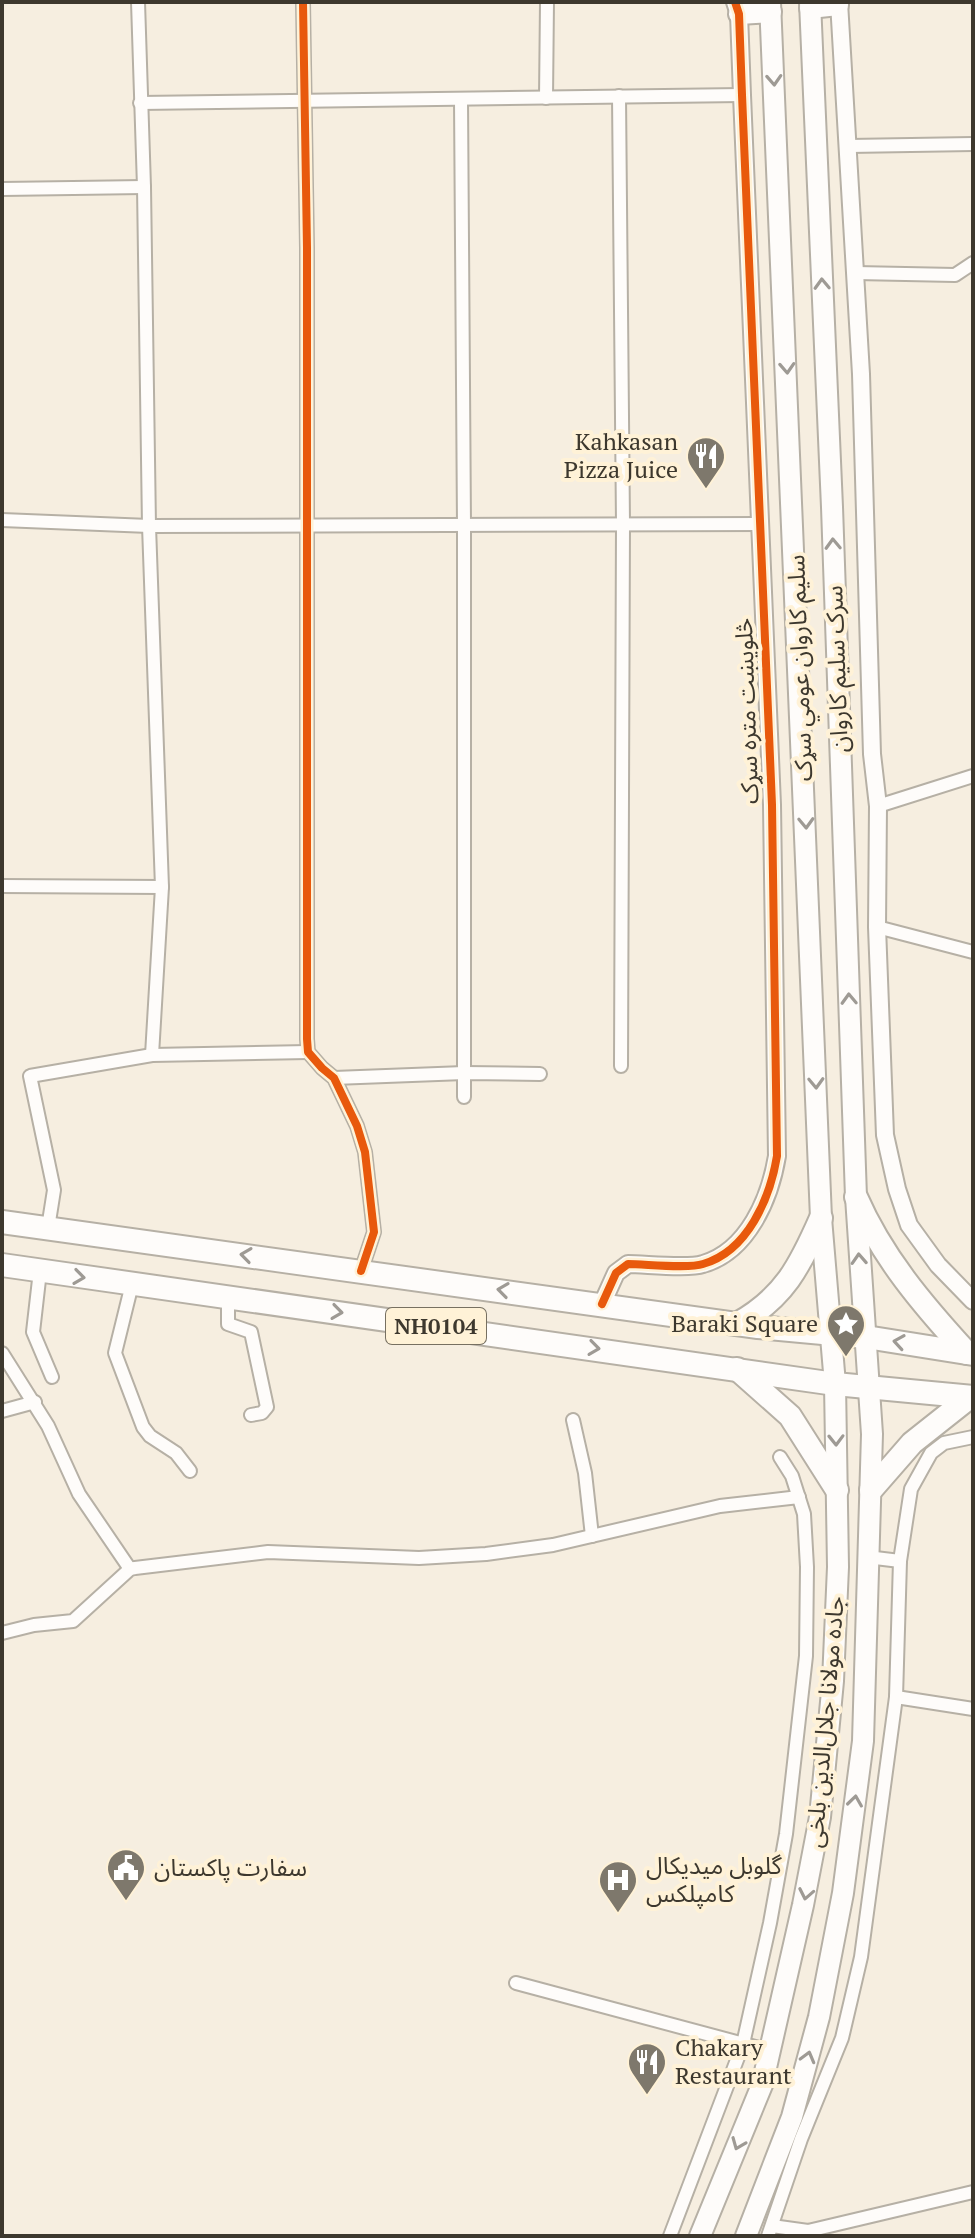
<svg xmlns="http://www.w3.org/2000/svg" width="975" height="2238" font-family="'PT Serif','Noto Sans Arabic',serif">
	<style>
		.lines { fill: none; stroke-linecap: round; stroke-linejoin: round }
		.minor-casing { stroke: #b6b0a5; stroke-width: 16 }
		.tertiary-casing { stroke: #b6b0a5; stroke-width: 20 }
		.primary-casing { stroke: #b6b0a5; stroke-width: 24 }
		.trunk-casing { stroke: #b6b0a5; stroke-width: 26 }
		.minor { stroke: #fefcfa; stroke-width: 12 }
		.tertiary { stroke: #fefcfa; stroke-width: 16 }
		.primary { stroke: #fefcfa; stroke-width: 20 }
		.trunk { stroke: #fefcfa; stroke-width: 22 }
		.cycleway-casing { stroke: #fff2d7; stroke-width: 13 }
		.cycleway { stroke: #e8590c; stroke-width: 8 }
		.oneway { stroke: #9e9a94 }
		.labels { text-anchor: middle; stroke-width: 8; stroke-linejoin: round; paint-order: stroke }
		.shield { fill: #fff2d7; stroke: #777061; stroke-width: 2 }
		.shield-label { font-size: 22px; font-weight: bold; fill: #3d382e }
		.poi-label { font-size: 24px; fill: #3d382e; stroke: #fff2d7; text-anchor: start }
		.street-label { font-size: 24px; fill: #3d382e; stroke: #fff2d7 }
	</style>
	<rect width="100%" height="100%" fill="#f6eee0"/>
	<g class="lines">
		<g class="minor-casing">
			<g id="minor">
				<path d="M 138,2 L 144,187 L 149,526 L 162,887 L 152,1055"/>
				<path d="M 303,2 L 307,248 L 307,1039 L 308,1052 L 322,1068 L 334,1078 L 357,1126 L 365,1152 L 374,1232 L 361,1271"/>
				<path d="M 619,96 L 623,524 L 621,1066"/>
				<path d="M 546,98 L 547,2"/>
				<path d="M 461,100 L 464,525 L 464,1097"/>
				<path d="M 140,103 L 742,95"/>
				<path d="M 849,146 L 973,144"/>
				<path d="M 2,189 L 144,187"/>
				<path d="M 856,273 L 955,275 L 973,263"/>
				<path d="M 2,520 L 149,526 L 760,524"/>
				<path d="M 878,806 L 973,776"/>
				<path d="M 2,886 L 162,887"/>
				<path d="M 877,927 L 973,952"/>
				<path d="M 334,1078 L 464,1073 L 540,1074"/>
				<path d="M 48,1228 L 54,1190 L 30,1076 L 152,1055 L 308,1052"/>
				<path d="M 40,1271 L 33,1332 L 52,1377"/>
				<path d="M 132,1284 L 115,1353 L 143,1427 L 150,1436 L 176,1453 L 190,1471"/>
				<path d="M 228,1297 L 228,1324 L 251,1332 L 267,1407 L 262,1413 L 251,1415"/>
				<path d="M 2,1353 L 48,1426 L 79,1494 L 130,1569"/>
				<path d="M 2,1411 L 35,1402"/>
				<path d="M 573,1420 L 585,1473 L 592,1536"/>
				<path d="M 867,1557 L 900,1561"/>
				<path d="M 2,1633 L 34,1625 L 73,1621 L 130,1569 L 135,1568 L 268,1552 L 419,1558 L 486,1554 L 553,1545 L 720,1506 L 799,1497"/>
				<path d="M 896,1697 L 973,1709"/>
				<path d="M 516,1983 L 770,2051"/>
				<path d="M 772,2226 L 808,2231 L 973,2192"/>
				<path d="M 670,2236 L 743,2044 L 770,1923 L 786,1834 L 806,1656 L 807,1567 L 804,1514 L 792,1476 L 780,1457"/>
				<path d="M 768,2236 L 801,2139 L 842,2038 L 861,1957 L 896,1697 L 900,1561 L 911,1489 L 931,1453 L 944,1443 L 973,1437"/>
			</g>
		</g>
		<g class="tertiary-casing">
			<g id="tertiary">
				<path d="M 839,2 L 861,374 L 872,754 L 878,806 L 877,927 L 885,1135 L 897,1189 L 909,1225 L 938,1265 L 973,1301"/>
				<path d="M 602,1304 L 616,1273 L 628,1264 C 645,1264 688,1269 703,1264 C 748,1251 770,1198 777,1156 L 772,805 L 742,95 L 739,14 L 735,2"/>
			</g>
		</g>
		<g class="primary-casing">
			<g id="primary">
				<path d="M 810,8 L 838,5"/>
				<path d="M 739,14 L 771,12"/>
				<path d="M 700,2236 L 762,2085 L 803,1905 L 820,1817 L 833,1681 L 838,1567 L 835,1384 L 821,1218 L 770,2"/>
				<path d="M 746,2236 L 792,2117 L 819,2017 L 843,1893 L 863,1741 L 872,1434 L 856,1197 L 832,507 L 810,2"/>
			</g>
		</g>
		<g class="trunk-casing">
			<g id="trunk">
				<path d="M 856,1197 C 882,1257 923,1305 967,1353"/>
				<path d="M 2,1222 L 758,1327 L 866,1337 L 973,1354"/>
				<path d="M 2,1265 L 835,1384 L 973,1397"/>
				<path d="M 737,1324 C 784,1298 800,1266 821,1218"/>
				<path d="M 737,1369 L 790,1416 L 837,1490"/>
				<path d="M 871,1490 L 912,1443 L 970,1397"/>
			</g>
		</g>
		<use href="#minor" class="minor"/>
		<use href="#tertiary" class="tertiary"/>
		<use href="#primary" class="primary"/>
		<use href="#trunk" class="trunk"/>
		<g class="cycleway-casing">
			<g id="cycleway">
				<path d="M 303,2 L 307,248 L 307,1039 L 308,1052 L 322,1068 L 334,1078 L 357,1126 L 365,1152 L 374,1232 L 361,1271"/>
				<path d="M 602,1304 L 616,1273 L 628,1264 C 645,1264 688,1269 703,1264 C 748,1251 770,1198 777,1156 L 772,805 L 742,95 L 739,14 L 735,2"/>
			</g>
		</g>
		<use href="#cycleway" class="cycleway"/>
	</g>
	<defs><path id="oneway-chevron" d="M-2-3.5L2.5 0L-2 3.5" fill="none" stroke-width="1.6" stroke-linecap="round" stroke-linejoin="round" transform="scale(2)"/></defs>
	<g class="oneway">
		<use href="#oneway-chevron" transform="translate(774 80) rotate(87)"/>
		<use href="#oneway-chevron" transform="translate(822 284) rotate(-92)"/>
		<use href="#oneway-chevron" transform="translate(787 368) rotate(87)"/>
		<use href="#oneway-chevron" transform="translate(833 544) rotate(-92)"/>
		<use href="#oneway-chevron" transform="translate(806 823) rotate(88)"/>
		<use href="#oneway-chevron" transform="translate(849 999) rotate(-92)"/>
		<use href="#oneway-chevron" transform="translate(816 1083) rotate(88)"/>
		<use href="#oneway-chevron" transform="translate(246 1255) rotate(-172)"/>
		<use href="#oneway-chevron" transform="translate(859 1259) rotate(-93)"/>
		<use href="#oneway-chevron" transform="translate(79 1277) rotate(8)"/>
		<use href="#oneway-chevron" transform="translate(503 1290) rotate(-172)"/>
		<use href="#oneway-chevron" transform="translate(337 1312) rotate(8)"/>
		<use href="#oneway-chevron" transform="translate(899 1342) rotate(-171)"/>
		<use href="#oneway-chevron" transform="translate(594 1348) rotate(8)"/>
		<use href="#oneway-chevron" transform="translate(836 1440) rotate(89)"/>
		<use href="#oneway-chevron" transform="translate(855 1801) rotate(-82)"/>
		<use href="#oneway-chevron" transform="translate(806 1894) rotate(101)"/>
		<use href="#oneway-chevron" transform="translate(808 2057) rotate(-75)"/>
		<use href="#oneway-chevron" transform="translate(738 2144) rotate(112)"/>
	</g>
	<defs>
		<g id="restaurant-pin" transform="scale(2)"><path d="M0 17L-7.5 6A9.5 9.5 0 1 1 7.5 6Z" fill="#7e786c" stroke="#fff2d7"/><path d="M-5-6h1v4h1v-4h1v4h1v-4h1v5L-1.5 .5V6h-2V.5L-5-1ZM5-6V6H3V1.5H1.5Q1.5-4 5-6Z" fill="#fff"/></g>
		<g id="sight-pin" transform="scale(2)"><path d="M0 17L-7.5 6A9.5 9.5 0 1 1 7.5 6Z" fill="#7e786c" stroke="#fff2d7"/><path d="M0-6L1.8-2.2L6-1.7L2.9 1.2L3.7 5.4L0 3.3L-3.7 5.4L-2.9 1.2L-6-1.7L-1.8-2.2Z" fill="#fff"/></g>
		<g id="civic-pin" transform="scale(2)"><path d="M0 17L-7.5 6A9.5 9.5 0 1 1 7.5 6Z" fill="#7e786c" stroke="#fff2d7"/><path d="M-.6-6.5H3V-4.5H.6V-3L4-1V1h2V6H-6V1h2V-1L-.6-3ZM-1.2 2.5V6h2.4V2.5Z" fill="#fff"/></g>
		<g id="hospital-pin" transform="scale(2)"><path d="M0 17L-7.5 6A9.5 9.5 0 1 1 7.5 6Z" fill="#7e786c" stroke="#fff2d7"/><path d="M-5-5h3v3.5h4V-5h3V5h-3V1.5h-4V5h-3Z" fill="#fff"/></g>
	</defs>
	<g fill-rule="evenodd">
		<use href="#restaurant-pin" x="706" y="456"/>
		<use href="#sight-pin" x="846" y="1324"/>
		<use href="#civic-pin" x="126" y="1868"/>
		<use href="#hospital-pin" x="618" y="1880"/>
		<use href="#restaurant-pin" x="647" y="2062"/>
	</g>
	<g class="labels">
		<rect class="shield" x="386" y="1308" width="100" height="36" rx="6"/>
		<g class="shield-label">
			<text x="436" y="1334">NH0104</text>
		</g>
		<g class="poi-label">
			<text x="678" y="450" text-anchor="end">Kahkasan<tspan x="678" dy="28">Pizza Juice</tspan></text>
			<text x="818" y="1332" text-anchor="end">Baraki Square</text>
			<text x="646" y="1874">گلوبل میدیکال<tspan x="646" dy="28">کامپلکس</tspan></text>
			<text x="154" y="1876">سفارت پاکستان</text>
			<text x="675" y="2056">Chakary<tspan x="675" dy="28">Restaurant</tspan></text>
		</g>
		<g class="street-label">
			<text transform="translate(800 668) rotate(-92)" y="8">سلیم کاروان عومي سړک</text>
			<text transform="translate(837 669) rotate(-92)" y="8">سرک سلیم کاروان</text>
			<text transform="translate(747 711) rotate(-92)" y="8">څلویښت متره سړک</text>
			<text transform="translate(825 1722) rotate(-85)" y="8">جاده مولانا جلال‌الدین بلخی</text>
		</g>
	</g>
	<rect width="975" height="2238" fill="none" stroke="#3d382e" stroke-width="8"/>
</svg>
